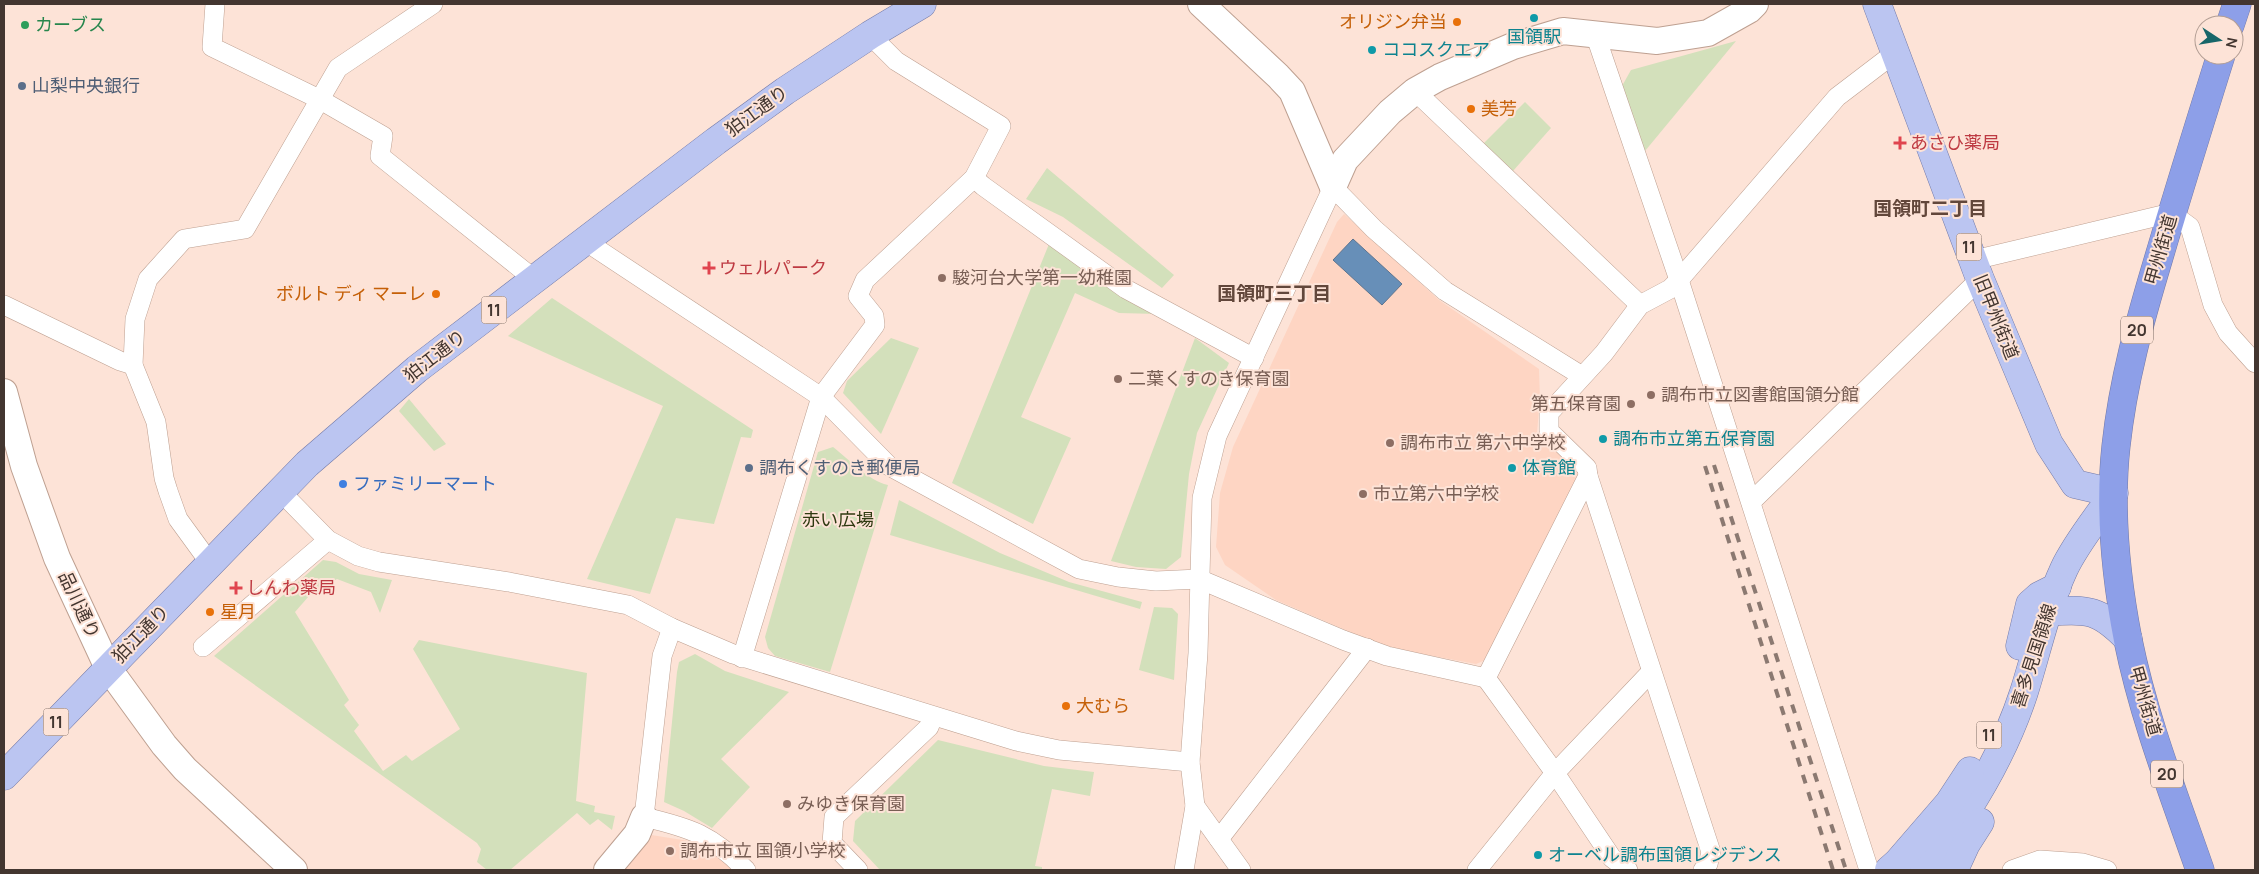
<svg xmlns="http://www.w3.org/2000/svg" width="2259" height="874" font-family="Manrope,'Noto Sans JP',sans-serif">
	<style>
		.built { fill: #fed5c3 }
		.green { fill: #d3e0bb }
		.water { fill: #678fb8; stroke: #5c748f }
		.lines { fill: none; stroke-linecap: round; stroke-linejoin: round }
		.street-casing { stroke: #bea091; stroke-width: 20 }
		.secondary-casing { stroke: #bea091; stroke-width: 28 }
		.primary-casing { stroke: #737aa8; stroke-width: 29 }
		.highway-casing { stroke: #737aa8; stroke-width: 29 }
		.street { stroke: #fff; stroke-width: 19 }
		.secondary { stroke: #fff; stroke-width: 26 }
		.primary { stroke: #bbc5f1; stroke-width: 28 }
		.highway { stroke: #8d9fe8; stroke-width: 28 }
		.rail { stroke: #8b7971; stroke-width: 4; stroke-dasharray: 9 9; stroke-linecap: butt }
		.culture-dot { fill: #0f9aa8; stroke: #fde3d7; stroke-width: 2 }
		.food-dot { fill: #e8710a; stroke: #fde3d7; stroke-width: 2 }
		.leisure-dot { fill: #2e9e5b; stroke: #fde3d7; stroke-width: 2 }
		.service-dot { fill: #5c6f8a; stroke: #fde3d7; stroke-width: 2 }
		.health-dot { fill: #e0444e; stroke: #fde3d7; stroke-width: 2 }
		.education-dot { fill: #8d6e63; stroke: #fde3d7; stroke-width: 2 }
		.shop-dot { fill: #3f7fe0; stroke: #fde3d7; stroke-width: 2 }
		.labels { text-anchor: middle; stroke-width: 4; stroke-linejoin: round; paint-order: stroke }
		.shield { fill: #fde3d7; stroke: #7b6a62; stroke-width: 1 }
		.shield-label { font-size: 16px; font-weight: bold; fill: #433630 }
		.food-label { font-size: 18px; fill: #c56008; stroke: #fde3d7; text-anchor: start }
		.leisure-label { font-size: 18px; fill: #27864d; stroke: #fde3d7; text-anchor: start }
		.culture-label { font-size: 18px; fill: #0d838f; stroke: #fde3d7; text-anchor: start }
		.service-label { font-size: 18px; fill: #4e5e75; stroke: #fde3d7; text-anchor: start }
		.street-label { font-size: 18px; fill: #433630; stroke: #fde3d7 }
		.health-label { font-size: 18px; fill: #be3a42; stroke: #fde3d7; text-anchor: start }
		.education-label { font-size: 18px; fill: #785e54; stroke: #fde3d7; text-anchor: start }
		.shop-label { font-size: 18px; fill: #366cbe; stroke: #fde3d7; text-anchor: start }
		.park-label { font-size: 18px; fill: #2f3a11; stroke: #fde3d7 }
		.neighbourhood-label { font-size: 19px; font-weight: bold; fill: #62473b; stroke: #fde3d7 }
	</style>
	<rect width="100%" height="100%" fill="#fde3d7"/>
	<g class="built">
		<path d="M 1344,214 L 1439,300 L 1539,369 L 1540,400 L 1537,432 L 1540,438 L 1563,457 L 1579,476 L 1488,659 L 1476,664 L 1385,647 L 1276,600 L 1225,565 L 1216,547 L 1220,493 L 1233,447 L 1337,222 Z"/>
		<path d="M 645,834 L 689,841 L 723,860 L 732,870 L 621,870 Z"/>
	</g>
	<g class="green">
		<path d="M 1736,41 L 1645,151 L 1622,86 L 1631,70 Z"/>
		<path d="M 1525,102 L 1551,128 L 1513,171 L 1483,144 Z"/>
		<path d="M 1047,168 L 1174,275 L 1162,288 L 1063,217 L 1026,199 Z"/>
		<path d="M 1049,244 L 1158,314 L 1119,313 L 1075,293 L 1021,417 L 1071,438 L 1033,524 L 952,483 Z"/>
		<path d="M 552,298 L 753,430 L 751,438 L 741,437 L 714,524 L 676,518 L 650,594 L 587,579 L 663,406 L 508,336 Z"/>
		<path d="M 891,338 L 919,348 L 881,434 L 843,393 L 847,381 Z"/>
		<path d="M 1195,338 L 1229,363 L 1197,433 L 1189,474 L 1181,557 L 1166,569 L 1136,567 L 1111,561 Z"/>
		<path d="M 409,399 L 446,444 L 434,451 L 399,411 Z"/>
		<path d="M 833,447 C 850,460 867,480 888,485 L 830,672 L 775,656 L 768,648 L 765,637 L 818,452 Z"/>
		<path d="M 899,500 L 1000,553 L 1069,582 L 1142,602 L 1140,609 L 890,535 Z"/>
		<path d="M 323,560 L 336,562 L 359,574 L 392,580 L 380,613 L 371,592 L 337,579 L 309,596 L 295,612 L 349,700 L 344,705 L 359,725 L 354,731 L 383,771 L 406,755 L 412,761 L 460,729 L 413,649 L 419,640 L 587,673 L 576,801 L 595,806 L 594,812 L 615,816 L 612,830 L 598,819 L 590,825 L 577,813 L 510,870 L 487,870 L 477,862 L 481,849 L 477,843 L 214,656 Z"/>
		<path d="M 1154,607 L 1172,608 L 1178,614 L 1174,680 L 1139,670 Z"/>
		<path d="M 695,654 L 725,671 L 789,692 L 721,759 L 750,787 L 712,828 L 684,811 L 664,802 L 677,672 L 679,662 Z"/>
		<path d="M 938,740 L 1044,766 L 1094,772 L 1090,796 L 1052,789 L 1035,866 L 1042,867 L 1042,870 L 880,870 L 853,841 L 855,821 Z"/>
	</g>
	<path class="water" d="M 1353,239 L 1402,284 L 1382,305 L 1333,260 Z"/>
	<g class="lines">
		<g class="street-casing">
			<g id="street">
				<path d="M 215,4 L 212,47 L 319,99 L 383,136 L 380,156 L 534,279"/>
				<path d="M 1595,34 L 1679,280 L 1869,870"/>
				<path d="M 1415,91 L 1640,305"/>
				<path d="M 974,178 L 983,186 L 1126,289 L 1254,358"/>
				<path d="M 585,241 L 821,397 L 889,466 L 1079,569 L 1118,577 L 1156,581 L 1199,579 L 1343,640 L 1387,656 L 1486,678 L 1588,476 L 1587,468 L 1549,431 L 1549,413 L 1604,353 L 1640,305 L 1670,289 L 1679,280 L 1837,97 L 1896,52"/>
				<path d="M 1974,260 L 2171,213 L 2190,227 L 2213,305 L 2228,333 L 2255,363"/>
				<path d="M 4,305 L 120,361 L 133,365"/>
				<path d="M 1588,476 L 1711,852 L 1708,864 L 1703,870"/>
				<path d="M 280,491 L 328,540 L 358,556 L 379,562 L 509,582 L 628,605 L 672,628 L 733,654 L 1016,741 L 1059,750 L 1190,762"/>
				<path d="M 1751,502 L 1980,279"/>
				<path d="M 210,563 L 178,519 L 168,491 L 164,478 L 156,422 L 133,365 L 135,319 L 148,279 L 184,239 L 245,229 L 338,68 L 433,4"/>
				<path d="M 672,628 L 662,656 L 644,817 C 691,828 712,835 746,870"/>
				<path d="M 203,647 L 328,540"/>
				<path d="M 742,658 L 821,397 L 875,325 L 874,316 L 858,296 L 865,280 L 974,178 L 1001,126 L 896,61 L 870,35"/>
				<path d="M 1486,678 L 1555,773 L 1612,858 L 1628,870"/>
				<path d="M 1195,806 L 1241,870"/>
				<path d="M 1219,839 L 1367,648"/>
				<path d="M 858,870 L 832,843 L 834,817 L 929,727 L 933,717"/>
				<path d="M 1184,870 L 1195,806 L 1190,762 L 1198,653 L 1202,498 L 1217,436 L 1333,187 L 1374,229 L 1445,291 L 1582,376"/>
				<path d="M 1477,870 L 1555,773 L 1651,672"/>
				<path d="M 2012,870 L 2040,860 L 2083,863 L 2107,870"/>
			</g>
		</g>
		<g class="secondary-casing">
			<g id="secondary">
				<path d="M 1201,4 L 1278,76 L 1292,91 L 1333,187"/>
				<path d="M 1333,187 L 1345,160 L 1390,112 L 1415,91 L 1440,77 L 1513,46 L 1563,31 L 1657,41 L 1708,33 L 1749,10 L 1755,4"/>
				<path d="M 4,392 L 24,466 L 57,558 L 108,668 L 164,745 L 185,769 L 294,870"/>
				<path d="M 607,870 L 637,834 L 644,817"/>
			</g>
		</g>
		<g class="primary-casing">
			<g id="primary">
				<path d="M 1877,4 L 1980,279 L 2049,444 L 2075,484 L 2114,493 C 2098,517 2076,543 2064,569 C 2046,608 2037,651 2024,692 C 2003,757 1966,817 1924,870"/>
				<path d="M 2048,612 C 2088,608 2100,610 2128,639"/>
				<path d="M 2020,646 L 2030,604 L 2039,596 L 2057,587"/>
				<path d="M 4,776 L 307,464 L 417,369 L 716,141 L 785,91 L 870,35 L 922,4"/>
				<path d="M 1889,870 L 1898,862 L 1949,803 L 1970,771"/>
				<path d="M 1954,870 L 1966,844 L 1980,822"/>
			</g>
		</g>
		<g class="highway-casing">
			<g id="highway">
				<path d="M 2230,25 L 2237,4"/>
				<path d="M 2200,870 C 2174,795 2144,719 2128,640 C 2116,578 2109,510 2116,446 C 2123,381 2140,320 2159,257 C 2179,189 2200,122 2221,55"/>
			</g>
		</g>
		<use href="#street" class="street"/>
		<use href="#secondary" class="secondary"/>
		<use href="#primary" class="primary"/>
		<use href="#highway" class="highway"/>
		<g class="rail">
			<path d="M 1714,465 L 1846,870"/>
			<path d="M 1705,466 L 1833,870"/>
		</g>
	</g>
	<g class="culture-dot">
		<circle cx="1534" cy="18" r="5"/>
		<circle cx="1372" cy="50" r="5"/>
		<circle cx="1603" cy="439" r="5"/>
		<circle cx="1512" cy="468" r="5"/>
		<circle cx="1538" cy="855" r="5"/>
	</g>
	<g class="food-dot">
		<circle cx="1457" cy="22" r="5"/>
		<circle cx="1471" cy="109" r="5"/>
		<circle cx="436" cy="294" r="5"/>
		<circle cx="210" cy="612" r="5"/>
		<circle cx="1066" cy="706" r="5"/>
	</g>
	<circle class="leisure-dot" cx="25" cy="25" r="5"/>
	<g class="service-dot">
		<circle cx="22" cy="86" r="5"/>
		<circle cx="749" cy="468" r="5"/>
	</g>
	<g class="health-dot">
		<path d="M1897.5 135.5h5v5h5v5h-5v5h-5v-5h-5v-5h5z"/>
		<path d="M706.5 260.5h5v5h5v5h-5v5h-5v-5h-5v-5h5z"/>
		<path d="M233.5 580.5h5v5h5v5h-5v5h-5v-5h-5v-5h5z"/>
	</g>
	<g class="education-dot">
		<circle cx="942" cy="278" r="5"/>
		<circle cx="1118" cy="379" r="5"/>
		<circle cx="1651" cy="395" r="5"/>
		<circle cx="1631" cy="404" r="5"/>
		<circle cx="1390" cy="443" r="5"/>
		<circle cx="1363" cy="494" r="5"/>
		<circle cx="787" cy="804" r="5"/>
		<circle cx="670" cy="851" r="5"/>
	</g>
	<circle class="shop-dot" cx="343" cy="484" r="5"/>
	<g class="labels">
		<g class="shield">
			<rect x="1956.5" y="233.5" width="25" height="27" rx="4"/>
			<rect x="481.5" y="296.5" width="25" height="27" rx="4"/>
			<rect x="2121" y="316.5" width="32" height="27" rx="4"/>
			<rect x="43.5" y="708.5" width="25" height="27" rx="4"/>
			<rect x="1976.5" y="721.5" width="25" height="27" rx="4"/>
			<rect x="2151" y="760.5" width="32" height="27" rx="4"/>
		</g>
		<g class="shield-label">
			<text x="1969" y="253">11</text>
			<text x="494" y="316">11</text>
			<text x="2137" y="336">20</text>
			<text x="56" y="728">11</text>
			<text x="1989" y="741">11</text>
			<text x="2167" y="780">20</text>
		</g>
		<g class="food-label">
			<text x="1447" y="28" text-anchor="end">オリジン弁当</text>
			<text x="1481" y="115">美芳</text>
			<text x="426" y="300" text-anchor="end">ボルト ディ マーレ</text>
			<text x="220" y="618">星月</text>
			<text x="1076" y="712">大むら</text>
		</g>
		<g class="leisure-label">
			<text x="35" y="31">カーブス</text>
		</g>
		<g class="culture-label">
			<text x="1534" y="43" text-anchor="middle">国領駅</text>
			<text x="1382" y="56">ココスクエア</text>
			<text x="1613" y="445">調布市立第五保育園</text>
			<text x="1522" y="474">体育館</text>
			<text x="1548" y="861">オーベル調布国領レジデンス</text>
		</g>
		<g class="service-label">
			<text x="32" y="92">山梨中央銀行</text>
			<text x="759" y="474">調布くすのき郵便局</text>
		</g>
		<g class="street-label">
			<text transform="translate(757 111) rotate(-36)" y="6">狛江通り</text>
			<text transform="translate(2161 250) rotate(-74)" y="6">甲州街道</text>
			<text transform="translate(1996 317) rotate(68)" y="6">旧甲州街道</text>
			<text transform="translate(435 356) rotate(-38)" y="6">狛江通り</text>
			<text transform="translate(79 605) rotate(65)" y="6">品川通り</text>
			<text transform="translate(141 634) rotate(-46)" y="6">狛江通り</text>
			<text transform="translate(2034 656) rotate(-72)" y="6">喜多見国領線</text>
			<text transform="translate(2145 701) rotate(74)" y="6">甲州街道</text>
		</g>
		<g class="health-label">
			<text x="1910" y="149">あさひ薬局</text>
			<text x="719" y="274">ウェルパーク</text>
			<text x="246" y="594">しんわ薬局</text>
		</g>
		<g class="education-label">
			<text x="952" y="284">駿河台大学第一幼稚園</text>
			<text x="1128" y="385">二葉くすのき保育園</text>
			<text x="1661" y="401">調布市立図書館国領分館</text>
			<text x="1621" y="410" text-anchor="end">第五保育園</text>
			<text x="1400" y="449">調布市立 第六中学校</text>
			<text x="1373" y="500">市立第六中学校</text>
			<text x="797" y="810">みゆき保育園</text>
			<text x="680" y="857">調布市立 国領小学校</text>
		</g>
		<g class="shop-label">
			<text x="353" y="490">ファミリーマート</text>
		</g>
		<g class="park-label">
			<text x="838" y="526">赤い広場</text>
		</g>
		<g class="neighbourhood-label">
			<text x="1930" y="215">国領町二丁目</text>
			<text x="1274" y="300">国領町三丁目</text>
		</g>
	</g>
	<rect width="2259" height="874" fill="none" stroke="#433630" stroke-width="10"/>
	<g transform="translate(2219 40) rotate(102)"><circle r="24" fill="#fde3d7" stroke="#b39e94"/>
	<path d="M0-4L9 19L0 12L-9 19Z" fill="#176669"/>
	<text y="-8" font-size="14" font-weight="bold" text-anchor="middle" fill="#433630">N</text>
	</g>
</svg>
